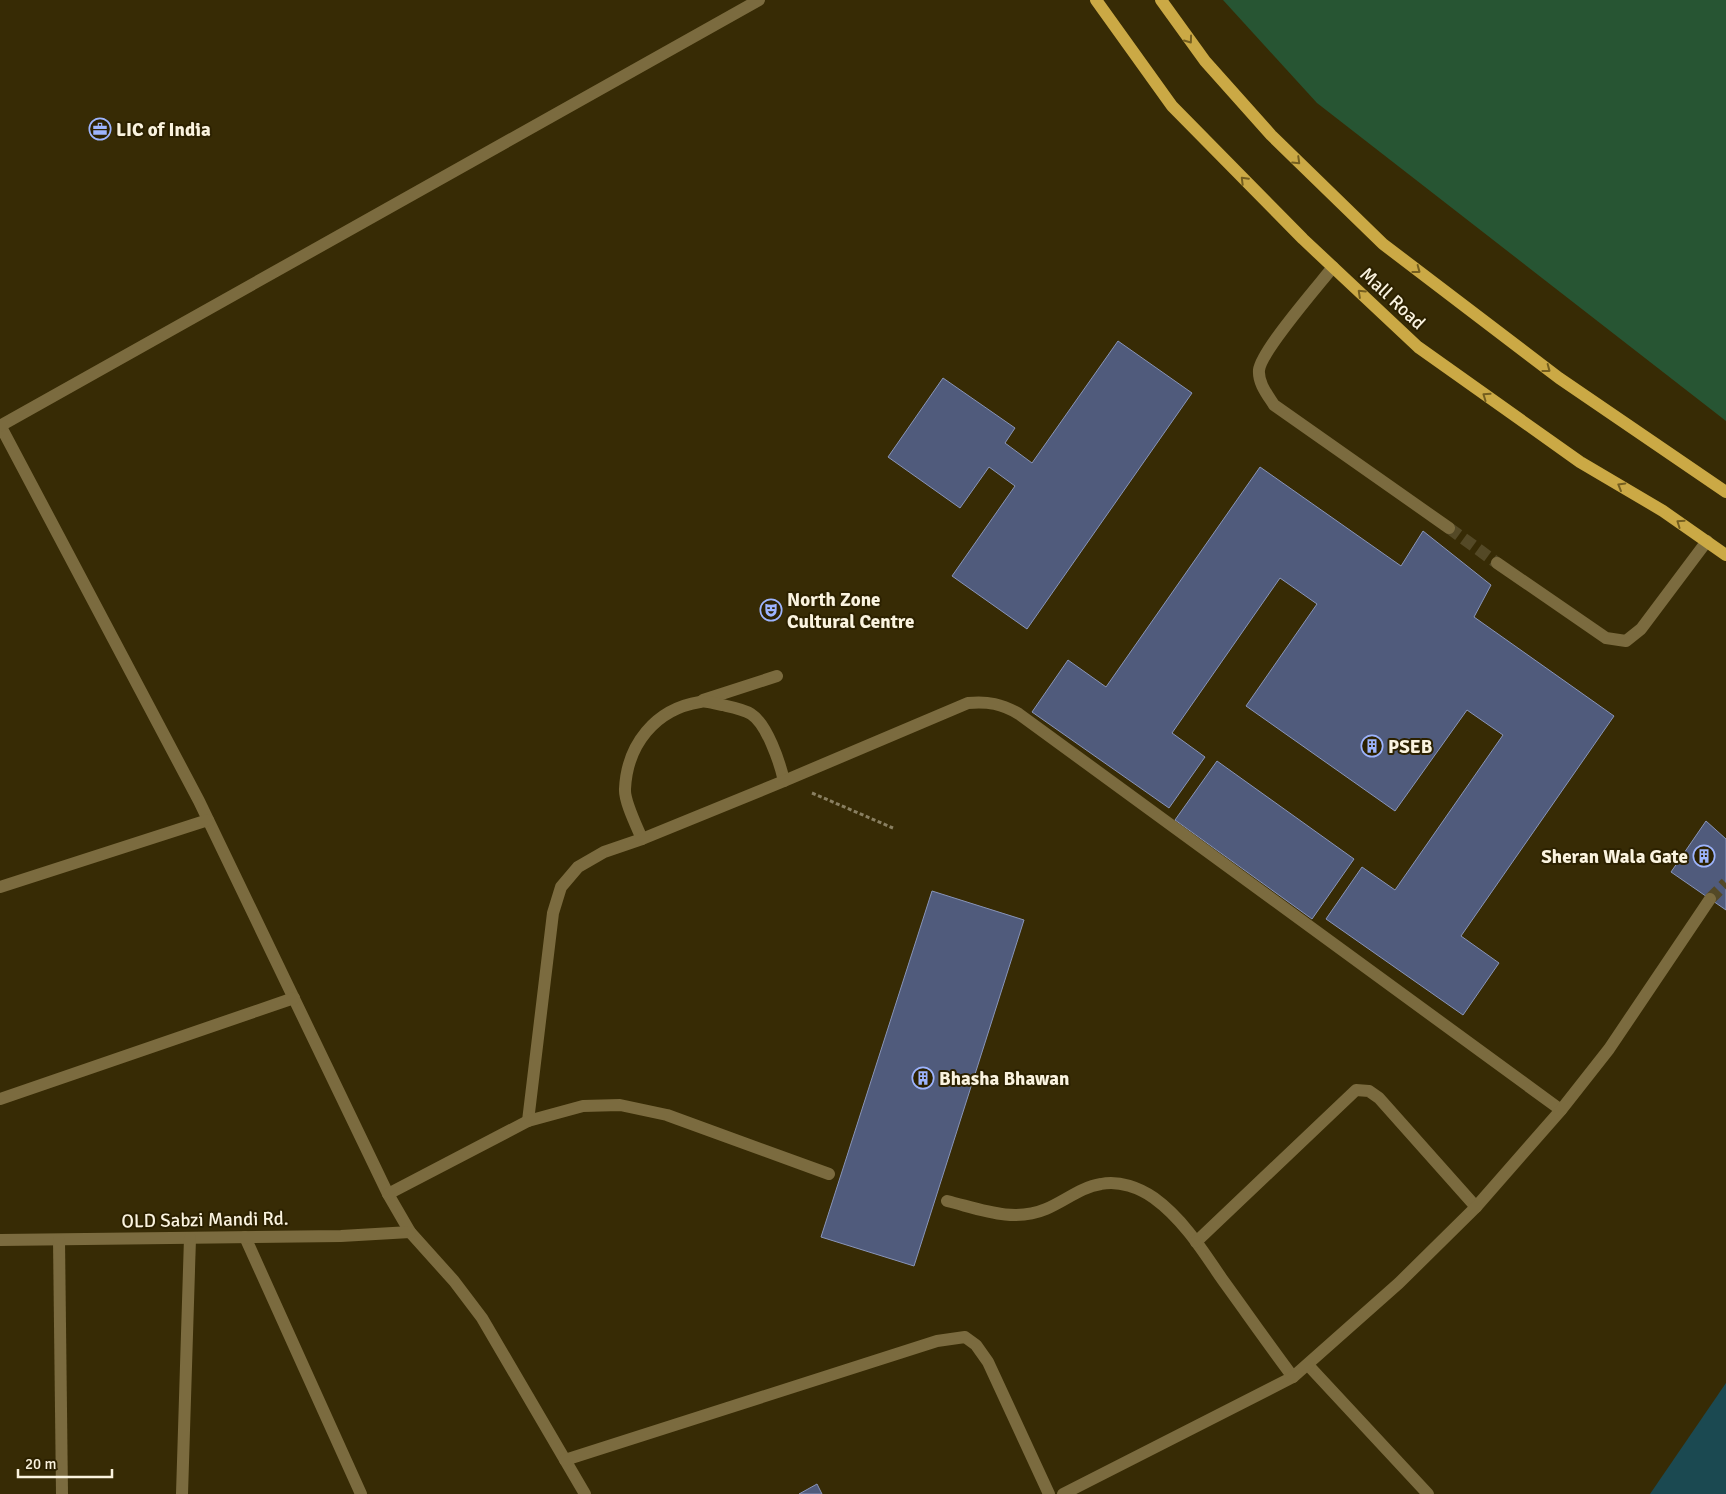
<svg xmlns="http://www.w3.org/2000/svg" width="1726" height="1494" font-family="Signika,sans-serif">
	<style>
		.green { fill: #275533 }
		.water { fill: #1b4951 }
		.building { fill: #505b7c; stroke: #8995b9 }
		.lines { fill: none; stroke-linecap: round; stroke-linejoin: round }
		.minor-tunnel { stroke: #544926; stroke-width: 12; stroke-dasharray: 12 6; stroke-linecap: butt }
		.path { stroke: #897f61; stroke-width: 3; stroke-dasharray: 4 2.5; stroke-linecap: butt }
		.minor { stroke: #7b6b3f; stroke-width: 12 }
		.major { stroke: #cba945; stroke-width: 12 }
		.oneway { stroke: #745e1f }
		.labels { text-anchor: middle; stroke-width: 4; stroke-linejoin: round; paint-order: stroke }
		.poi-label { font-size: 19px; font-weight: bold; fill: #faf3df; stroke: #2c2100; text-anchor: start }
		.street-label { font-size: 19px; fill: #faf3df; stroke: #2c2100 }
	</style>
	<rect width="100%" height="100%" fill="#372b05"/>
	<path class="green" d="M 1223,0 L 1726,0 L 1726,421 L 1317,103 Z"/>
	<path class="water" d="M 1726,1383 L 1726,1494 L 1650,1494 Z"/>
	<g class="building">
		<path d="M 1118,341 L 1192,393 L 1027,629 L 952,576 L 1015,486 L 989,467 L 960,508 L 888,457 L 943,378 L 1015,428 L 1005,443 L 1032,463 Z"/>
		<path d="M 1260,467 L 1401,566 L 1423,531 L 1491,585 L 1474,617 L 1614,716 L 1461,936 L 1499,963 L 1463,1015 L 1326,919 L 1362,867 L 1395,890 L 1503,735 L 1467,710 L 1395,811 L 1246,706 L 1317,604 L 1280,578 L 1172,733 L 1205,757 L 1169,808 L 1032,712 L 1068,660 L 1106,687 Z"/>
		<path d="M 1217,761 L 1354,859 L 1312,919 L 1175,820 Z"/>
		<path d="M 1706,821 L 1726,839 L 1726,910 L 1671,872 Z"/>
		<path d="M 932,891 L 1024,920 L 914,1266 L 821,1237 Z"/>
		<path d="M 817,1484 L 822,1494 L 799,1494 Z"/>
	</g>
	<g class="lines">
		<g class="minor-tunnel">
			<path d="M 1449,528 L 1497,563"/>
			<path d="M 1710,899 L 1726,883"/>
		</g>
		<path class="path" d="M 812,793 L 893,828"/>
		<g class="minor">
			<path d="M 1333,267 C 1318,286 1261,351 1259,370 C 1258,383 1267,394 1274,405 L 1449,528"/>
			<path d="M 0,425 L 199,801 L 388,1194 L 410,1232 L 454,1281 L 482,1318 L 585,1494"/>
			<path d="M 0,426 L 759,0"/>
			<path d="M 1497,563 L 1606,638 L 1626,641 L 1641,629 L 1707,541"/>
			<path d="M 703,700 L 777,676"/>
			<path d="M 642,839 C 637,827 624,801 625,789 C 627,745 655,709 700,702 C 706,700 715,704 722,705 C 731,707 743,709 751,714 C 767,724 780,763 784,781"/>
			<path d="M 0,887 L 208,820"/>
			<path d="M 0,1099 L 294,998"/>
			<path d="M 528,1121 L 553,913 L 561,887 L 578,867 L 604,852 L 642,839 L 784,781 L 968,703 C 988,701 1002,704 1019,714 L 1561,1110"/>
			<path d="M 388,1194 L 528,1121 L 583,1106 L 620,1105 L 667,1115 L 829,1174"/>
			<path d="M 947,1201 C 980,1209 1013,1223 1046,1209 C 1065,1201 1081,1187 1101,1184 C 1119,1180 1140,1188 1154,1198 C 1183,1219 1203,1251 1222,1279 C 1246,1312 1269,1345 1293,1377"/>
			<path d="M 245,1237 L 361,1494"/>
			<path d="M 0,1240 L 341,1236 L 410,1232"/>
			<path d="M 59,1240 L 62,1494"/>
			<path d="M 1196,1242 L 1356,1090 L 1369,1091 L 1379,1098 L 1476,1207"/>
			<path d="M 1308,1365 L 1428,1494"/>
			<path d="M 565,1460 L 937,1341 L 965,1337 L 976,1345 L 988,1362 L 1049,1494"/>
			<path d="M 182,1494 L 190,1238"/>
			<path d="M 1063,1494 L 1293,1377 L 1399,1283 L 1476,1207 L 1561,1110 L 1609,1049 L 1710,899"/>
		</g>
		<g class="major">
			<path d="M 1096,0 L 1172,106 L 1303,239 L 1418,347 L 1580,462 L 1663,511 L 1726,555"/>
			<path d="M 1161,0 L 1205,61 L 1271,135 L 1383,244 L 1559,378 L 1726,492"/>
		</g>
	</g>
	<defs><path id="oneway-chevron" d="M-2-3.5L2.5 0L-2 3.5" fill="none" stroke-width="1.6" stroke-linecap="round" stroke-linejoin="round" transform="scale(1.25)"/></defs>
	<g class="oneway">
		<use href="#oneway-chevron" transform="translate(1189 40) rotate(54)"/>
		<use href="#oneway-chevron" transform="translate(1297 161) rotate(44)"/>
		<use href="#oneway-chevron" transform="translate(1244 180) rotate(-135)"/>
		<use href="#oneway-chevron" transform="translate(1417 270) rotate(37)"/>
		<use href="#oneway-chevron" transform="translate(1361 293) rotate(-137)"/>
		<use href="#oneway-chevron" transform="translate(1547 369) rotate(37)"/>
		<use href="#oneway-chevron" transform="translate(1486 396) rotate(-145)"/>
		<use href="#oneway-chevron" transform="translate(1621 486) rotate(-150)"/>
		<use href="#oneway-chevron" transform="translate(1680 523) rotate(-145)"/>
	</g>
	<defs>
		<g id="office-ring" transform="scale(1.125)"><circle r="9.5" fill="#2c2100" stroke="#9db4fd" stroke-width="1.5"/><path d="M-6-3h4V-5.5h4V-3h4V5H-6ZM-1-4.5V-3h2v-1.5ZM-6 0V1H6V0Z" fill="#9db4fd"/></g>
		<g id="theatre-ring" transform="scale(1.125)"><circle r="9.5" fill="#2c2100" stroke="#9db4fd" stroke-width="1.5"/><path d="M-5-5.5Q0-4 5-5.5V0Q5 5 0 6Q-5 5-5 0ZM-3.3-2.5H-1v1.5H-3.3ZM1-2.5H3.3v1.5H1ZM-2.8 1Q0 5.5 2.8 1Z" fill="#9db4fd"/></g>
		<g id="building-ring" transform="scale(1.125)"><circle r="9.5" fill="#2c2100" stroke="#9db4fd" stroke-width="1.5"/><path d="M-4-6H4V6H1V3H-1V6H-4ZM-2.5-4.3h1.7v1.8h-1.7ZM.8-4.3h1.7v1.8H.8ZM-2.5-1h1.7V.8h-1.7ZM.8-1h1.7V.8H.8Z" fill="#9db4fd"/></g>
	</defs>
	<g fill-rule="evenodd">
		<use href="#office-ring" x="100" y="129"/>
		<use href="#theatre-ring" x="771" y="610"/>
		<use href="#building-ring" x="1372" y="746"/>
		<use href="#building-ring" x="1704" y="856"/>
		<use href="#building-ring" x="923" y="1078"/>
	</g>
	<g class="labels">
		<g class="poi-label">
			<text x="116" y="136">LIC of India</text>
			<text x="787" y="606">North Zone<tspan x="787" dy="22">Cultural Centre</tspan></text>
			<text x="1388" y="753">PSEB</text>
			<text x="1688" y="863" text-anchor="end">Sheran Wala Gate</text>
			<text x="939" y="1085">Bhasha Bhawan</text>
		</g>
		<g class="street-label">
			<text transform="translate(1393 298) rotate(43)" y="7">Mall Road</text>
			<text transform="translate(205 1219) rotate(-1)" y="7">OLD Sabzi Mandi Rd.</text>
		</g>
	</g>
	<path d="M18 1469v8h94v-8" fill="none" stroke="#faf3df" stroke-width="2.5"/>
	<text x="25" y="1469" font-size="15" fill="#faf3df" stroke="#2c2100" stroke-width="4" paint-order="stroke">20 m</text>
</svg>
